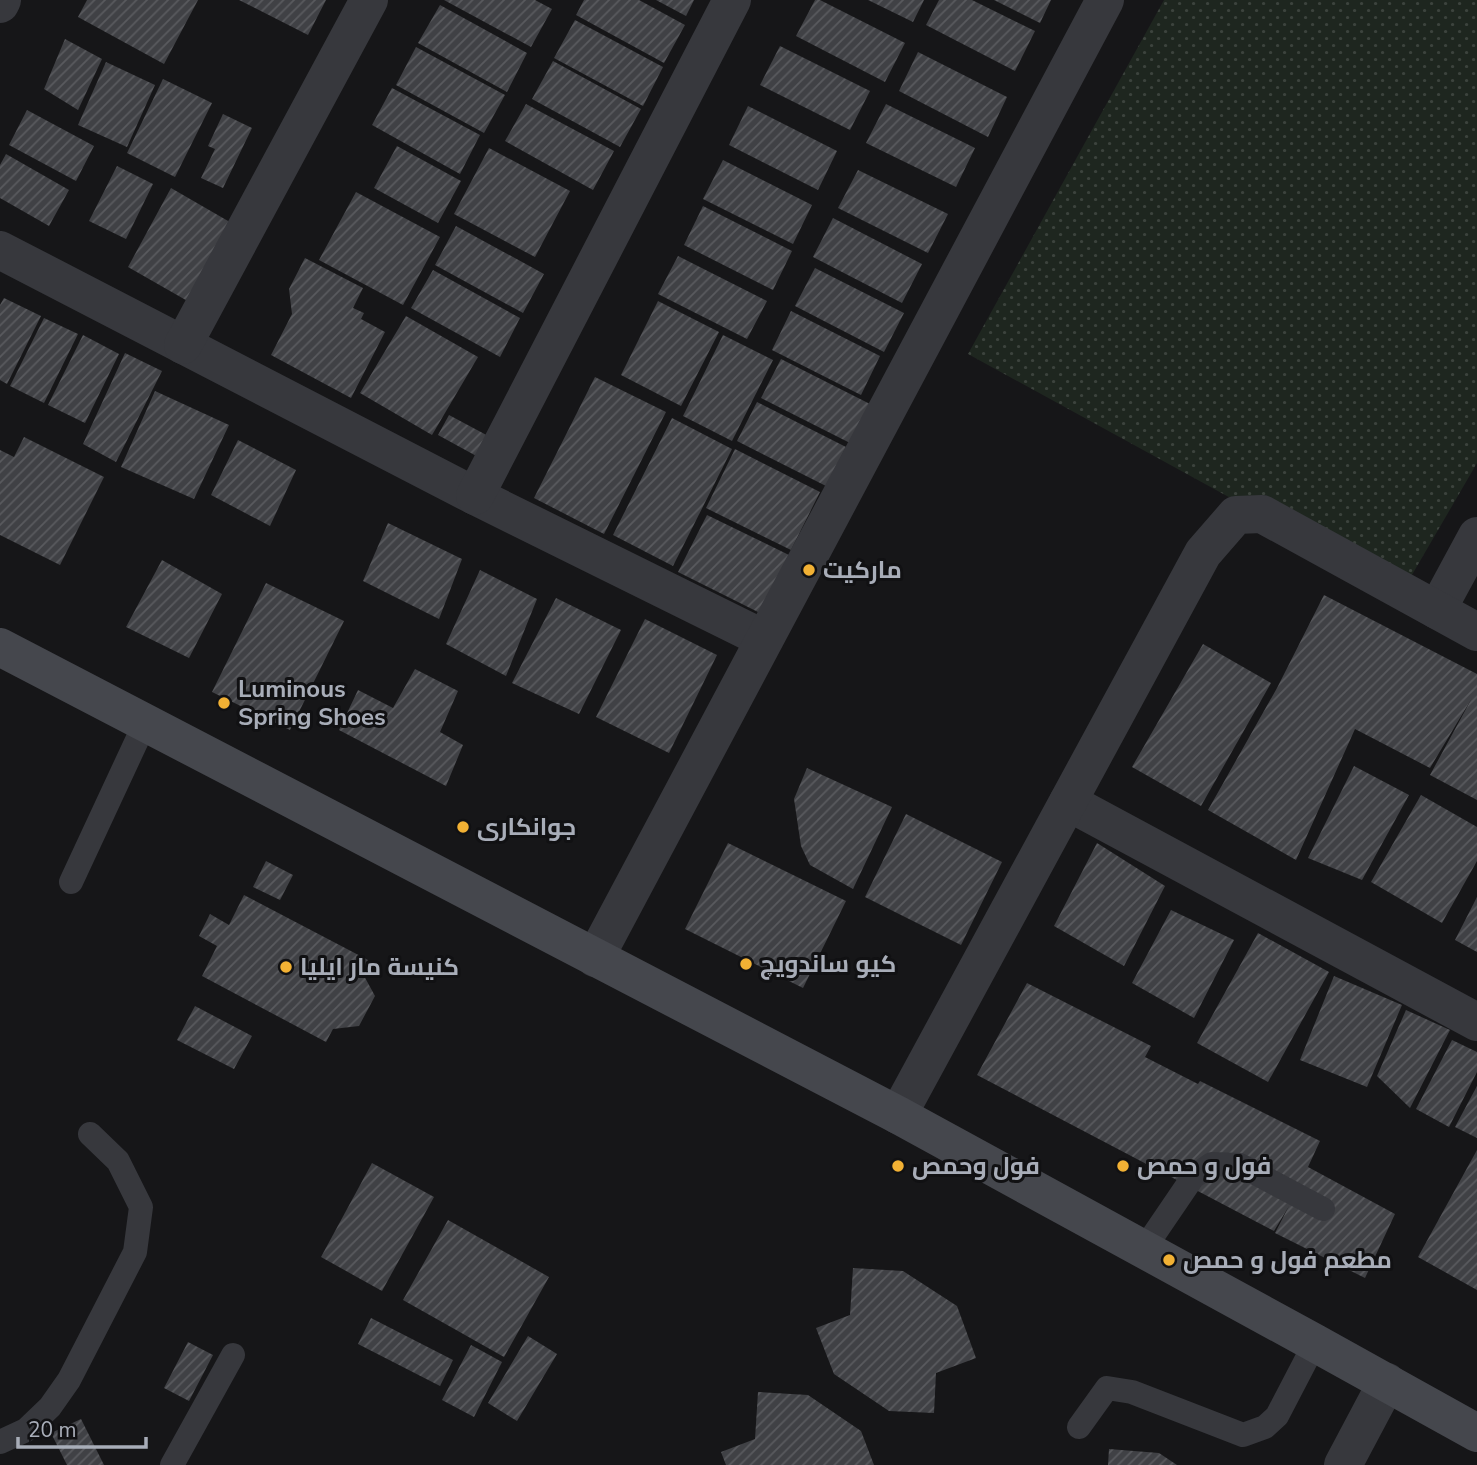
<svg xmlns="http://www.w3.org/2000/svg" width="1477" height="1465" font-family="'Nunito Sans',Cairo,sans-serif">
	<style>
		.garden { fill: url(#garden-dots) }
		.building { fill: url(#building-hatch) }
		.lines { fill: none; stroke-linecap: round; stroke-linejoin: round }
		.lane { stroke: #37383d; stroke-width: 24 }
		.street { stroke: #37383d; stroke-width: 38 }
		.secondary { stroke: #45474d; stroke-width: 38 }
		.poi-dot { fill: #f2b134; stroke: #111113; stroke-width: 2.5 }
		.labels { text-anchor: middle; stroke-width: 6; stroke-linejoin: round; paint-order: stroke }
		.poi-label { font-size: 24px; font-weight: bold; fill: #a8adb8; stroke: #111113; text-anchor: start }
	</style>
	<defs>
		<pattern id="garden-dots" width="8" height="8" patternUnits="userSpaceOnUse" patternTransform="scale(1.75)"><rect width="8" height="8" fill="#1e261f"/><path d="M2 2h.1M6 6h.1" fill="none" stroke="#3c433d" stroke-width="1.8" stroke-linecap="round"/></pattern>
		<pattern id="building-hatch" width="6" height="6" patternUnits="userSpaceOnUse" patternTransform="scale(1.75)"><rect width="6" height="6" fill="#404145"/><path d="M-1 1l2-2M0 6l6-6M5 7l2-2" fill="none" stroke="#595a5e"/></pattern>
	</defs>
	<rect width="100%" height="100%" fill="#161618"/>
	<path class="garden" d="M 1164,0 L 1477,0 L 1477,463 L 1402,592 L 968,354 Z"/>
	<g class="building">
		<path d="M 87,0 L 198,0 L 164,64 L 78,17 Z"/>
		<path d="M 239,0 L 326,0 L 308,35 Z"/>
		<path d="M 444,0 L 535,0 L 552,9 L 531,47 Z"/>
		<path d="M 584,0 L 639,0 L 685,25 L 664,63 L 576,15 Z"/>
		<path d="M 656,0 L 694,0 L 686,16 Z"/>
		<path d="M 815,0 L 820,0 L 905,43 L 885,82 L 796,36 Z"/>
		<path d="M 868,0 L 924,0 L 913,22 Z"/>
		<path d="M 939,0 L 972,0 L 1035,31 L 1015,71 L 926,25 Z"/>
		<path d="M 994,0 L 1051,0 L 1040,23 Z"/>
		<path d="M 440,5 L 527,53 L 507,92 L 418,43 Z"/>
		<path d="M 575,20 L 663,67 L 643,106 L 554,58 Z"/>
		<path d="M 65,39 L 102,59 L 78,110 L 44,89 Z"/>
		<path d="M 780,46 L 870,91 L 850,130 L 760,85 Z"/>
		<path d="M 416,47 L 505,95 L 484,133 L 396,85 Z"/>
		<path d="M 918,52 L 1007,97 L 988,137 L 899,91 Z"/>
		<path d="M 553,61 L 641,109 L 620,147 L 532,99 Z"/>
		<path d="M 106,62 L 155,85 L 127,147 L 78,125 Z"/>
		<path d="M 163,79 L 212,103 L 175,177 L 127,153 Z"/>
		<path d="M 392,88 L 480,135 L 460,174 L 372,125 Z"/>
		<path d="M 526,104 L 614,151 L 593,190 L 505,141 Z"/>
		<path d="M 886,104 L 975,148 L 956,187 L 866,143 Z"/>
		<path d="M 748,106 L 837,151 L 818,190 L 729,145 Z"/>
		<path d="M 27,110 L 94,146 L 76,181 L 9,145 Z"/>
		<path d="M 223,114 L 252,128 L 223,188 L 201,178 L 215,149 L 208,146 Z"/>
		<path d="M 397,146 L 461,181 L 438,223 L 374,188 Z"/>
		<path d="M 489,148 L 570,191 L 535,257 L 454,214 Z"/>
		<path d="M 6,154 L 69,190 L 49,226 L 0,198 L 0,165 Z"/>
		<path d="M 723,160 L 812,205 L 793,244 L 703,199 Z"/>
		<path d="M 117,166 L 153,184 L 126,239 L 89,221 Z"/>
		<path d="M 858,170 L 948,214 L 928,253 L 838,208 Z"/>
		<path d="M 171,188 L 235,225 L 191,303 L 128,267 Z"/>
		<path d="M 356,192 L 440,237 L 403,305 L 319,260 Z"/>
		<path d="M 703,206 L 792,251 L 773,290 L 684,245 Z"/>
		<path d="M 833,218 L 922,264 L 902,303 L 813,257 Z"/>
		<path d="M 456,226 L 544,274 L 523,313 L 435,265 Z"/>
		<path d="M 678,256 L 767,301 L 747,339 L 658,294 Z"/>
		<path d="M 305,258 L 363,288 L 353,308 L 364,313 L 361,319 L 385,332 L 351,398 L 271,355 L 292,314 L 289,289 Z"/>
		<path d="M 815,268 L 904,313 L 884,352 L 795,306 Z"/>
		<path d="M 433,270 L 520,318 L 500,357 L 411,308 Z"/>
		<path d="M 4,298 L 41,316 L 7,384 L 0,380 L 0,305 Z"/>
		<path d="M 658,301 L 719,332 L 681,406 L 621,375 Z"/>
		<path d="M 791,311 L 880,356 L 861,395 L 772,350 Z"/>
		<path d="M 406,316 L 478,357 L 432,435 L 360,393 Z"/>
		<path d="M 44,318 L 78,334 L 44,403 L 10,386 Z"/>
		<path d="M 83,335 L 119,354 L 85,423 L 48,405 Z"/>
		<path d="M 723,335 L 773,360 L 732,441 L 683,416 Z"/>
		<path d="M 125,353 L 162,371 L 116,462 L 83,444 Z"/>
		<path d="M 781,359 L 870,404 L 850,443 L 761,398 Z"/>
		<path d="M 595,377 L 666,412 L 604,534 L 534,498 Z"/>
		<path d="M 155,391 L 229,425 L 194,499 L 121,467 Z"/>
		<path d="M 757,402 L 846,447 L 826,486 L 737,441 Z"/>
		<path d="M 449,415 L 492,438 L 480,458 L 438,435 Z"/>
		<path d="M 672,418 L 732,449 L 673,566 L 613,535 Z"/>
		<path d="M 24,437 L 104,477 L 60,565 L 0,535 L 0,450 L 14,457 Z"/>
		<path d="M 238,440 L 296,470 L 270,526 L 211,495 Z"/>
		<path d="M 735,449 L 820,492 L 791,550 L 706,508 Z"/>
		<path d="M 707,515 L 789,555 L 760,613 L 678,572 Z"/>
		<path d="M 388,523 L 462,559 L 439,619 L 363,581 Z"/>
		<path d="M 162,560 L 222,594 L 189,658 L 126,627 Z"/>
		<path d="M 480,570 L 537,599 L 506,676 L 446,644 Z"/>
		<path d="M 266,583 L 344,621 L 290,730 L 212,692 Z"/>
		<path d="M 1324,595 L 1477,674 L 1477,800 L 1430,775 L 1472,698 L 1430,768 L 1355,729 L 1296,860 L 1208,810 L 1277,688 Z"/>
		<path d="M 556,598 L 621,630 L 579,714 L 512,683 Z"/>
		<path d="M 645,619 L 717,655 L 669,753 L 596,717 Z"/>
		<path d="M 1203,644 L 1271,683 L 1201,806 L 1132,767 Z"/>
		<path d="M 415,669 L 458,691 L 440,732 L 463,745 L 446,786 L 339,730 L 358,690 L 393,708 Z"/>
		<path d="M 1354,766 L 1409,795 L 1362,880 L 1308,858 Z"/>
		<path d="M 807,768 L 892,807 L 853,889 L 810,865 L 801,846 L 794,799 Z"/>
		<path d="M 1421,795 L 1477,827 L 1477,861 L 1442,923 L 1371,882 Z"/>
		<path d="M 906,814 L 1002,862 L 961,945 L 865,897 Z"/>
		<path d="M 728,843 L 846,901 L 803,988 L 685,929 Z"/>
		<path d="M 1097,843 L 1165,886 L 1124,966 L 1054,926 Z"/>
		<path d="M 266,861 L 293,875 L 280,900 L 253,887 Z"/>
		<path d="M 244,895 L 368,960 L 363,974 L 375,996 L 359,1026 L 333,1029 L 326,1042 L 202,976 L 217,946 L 199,936 L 210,914 L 229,925 Z"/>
		<path d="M 1477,897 L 1477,952 L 1455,940 Z"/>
		<path d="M 1171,910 L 1234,940 L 1194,1018 L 1132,983 Z"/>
		<path d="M 1258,933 L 1329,972 L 1268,1082 L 1197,1043 Z"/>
		<path d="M 1334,976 L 1402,1005 L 1367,1087 L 1300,1060 Z"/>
		<path d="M 1027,983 L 1151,1046 L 1145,1057 L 1198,1084 L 1200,1081 L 1320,1141 L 1308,1167 L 1395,1214 L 1365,1278 L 1275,1233 L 1289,1206 L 1274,1231 L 977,1075 Z"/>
		<path d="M 195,1006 L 252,1036 L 234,1069 L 177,1040 Z"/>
		<path d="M 1406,1010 L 1450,1030 L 1410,1108 L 1377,1076 Z"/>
		<path d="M 1452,1040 L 1477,1052 L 1477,1072 L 1449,1127 L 1416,1109 Z"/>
		<path d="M 1477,1086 L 1477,1138 L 1455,1127 Z"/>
		<path d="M 1477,1150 L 1477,1290 L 1418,1257 Z"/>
		<path d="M 372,1163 L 434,1197 L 382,1291 L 321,1257 Z"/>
		<path d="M 448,1220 L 549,1277 L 504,1357 L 403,1300 Z"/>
		<path d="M 853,1268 L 903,1271 L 957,1306 L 976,1358 L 936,1373 L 934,1413 L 889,1411 L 834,1374 L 816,1328 L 850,1315 Z"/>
		<path d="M 371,1318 L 453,1360 L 440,1386 L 358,1344 Z"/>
		<path d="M 528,1336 L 557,1354 L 517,1421 L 488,1403 Z"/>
		<path d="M 188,1342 L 213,1355 L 189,1401 L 164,1388 Z"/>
		<path d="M 471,1345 L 502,1362 L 474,1417 L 442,1400 Z"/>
		<path d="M 758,1392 L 808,1395 L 861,1431 L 874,1465 L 726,1465 L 721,1452 L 755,1439 Z"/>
		<path d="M 81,1419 L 104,1465 L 67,1465 L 51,1433 Z"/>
		<path d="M 1109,1449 L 1159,1453 L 1177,1465 L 1108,1465 Z"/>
	</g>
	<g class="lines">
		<g class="lane">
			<path d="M 71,882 L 145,723"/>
			<path d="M 1144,1249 L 1193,1177 L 1212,1164 L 1240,1165 L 1323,1209"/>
			<path d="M 1079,1427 L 1107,1388 L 1132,1392 L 1243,1435 L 1265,1427 L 1277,1416 L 1315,1343"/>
			<path d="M 0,1442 L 26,1430 L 50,1407 L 69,1380 L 135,1252 L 141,1207 L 118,1161 L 90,1134"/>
			<path d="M 172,1465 L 233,1355"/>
		</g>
		<g class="street">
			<path d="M 0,4 L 2,0"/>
			<path d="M 0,250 L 475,496 L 764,639"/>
			<path d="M 183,345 L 369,0"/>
			<path d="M 475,496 L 732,0"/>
			<path d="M 1437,610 L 1477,536"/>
			<path d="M 1068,802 L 1477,1022"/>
			<path d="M 595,958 L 1105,0"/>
			<path d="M 898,1115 L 1203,553 L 1236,515 L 1262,514 L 1477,632"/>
			<path d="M 1343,1465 L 1387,1382"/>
		</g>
		<path class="secondary" d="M 0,647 L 898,1115 L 1315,1343 L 1477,1433"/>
	</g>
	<g class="poi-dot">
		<circle cx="809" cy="570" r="7"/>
		<circle cx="224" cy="703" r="7"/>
		<circle cx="463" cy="827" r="7"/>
		<circle cx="746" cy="964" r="7"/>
		<circle cx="286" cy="967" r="7"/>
		<circle cx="898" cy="1166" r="7"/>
		<circle cx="1123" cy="1166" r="7"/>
		<circle cx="1169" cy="1260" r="7"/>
	</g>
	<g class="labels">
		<g class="poi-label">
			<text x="823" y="578">ماركيت</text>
			<text x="238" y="697">Luminous<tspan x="238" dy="28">Spring Shoes</tspan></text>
			<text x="477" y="835">جوانکاری</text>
			<text x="760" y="972">کیو ساندویچ</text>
			<text x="300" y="975">كنيسة مار ايليا</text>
			<text x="912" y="1174">فول وحمص</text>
			<text x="1137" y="1174">فول و حمص</text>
			<text x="1183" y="1268">مطعم فول و حمص</text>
		</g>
	</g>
	<path d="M18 1437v10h128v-10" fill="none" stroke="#a8adb8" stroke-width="3.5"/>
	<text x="28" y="1437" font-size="21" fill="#a8adb8" stroke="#111113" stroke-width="5" paint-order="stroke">20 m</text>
</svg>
